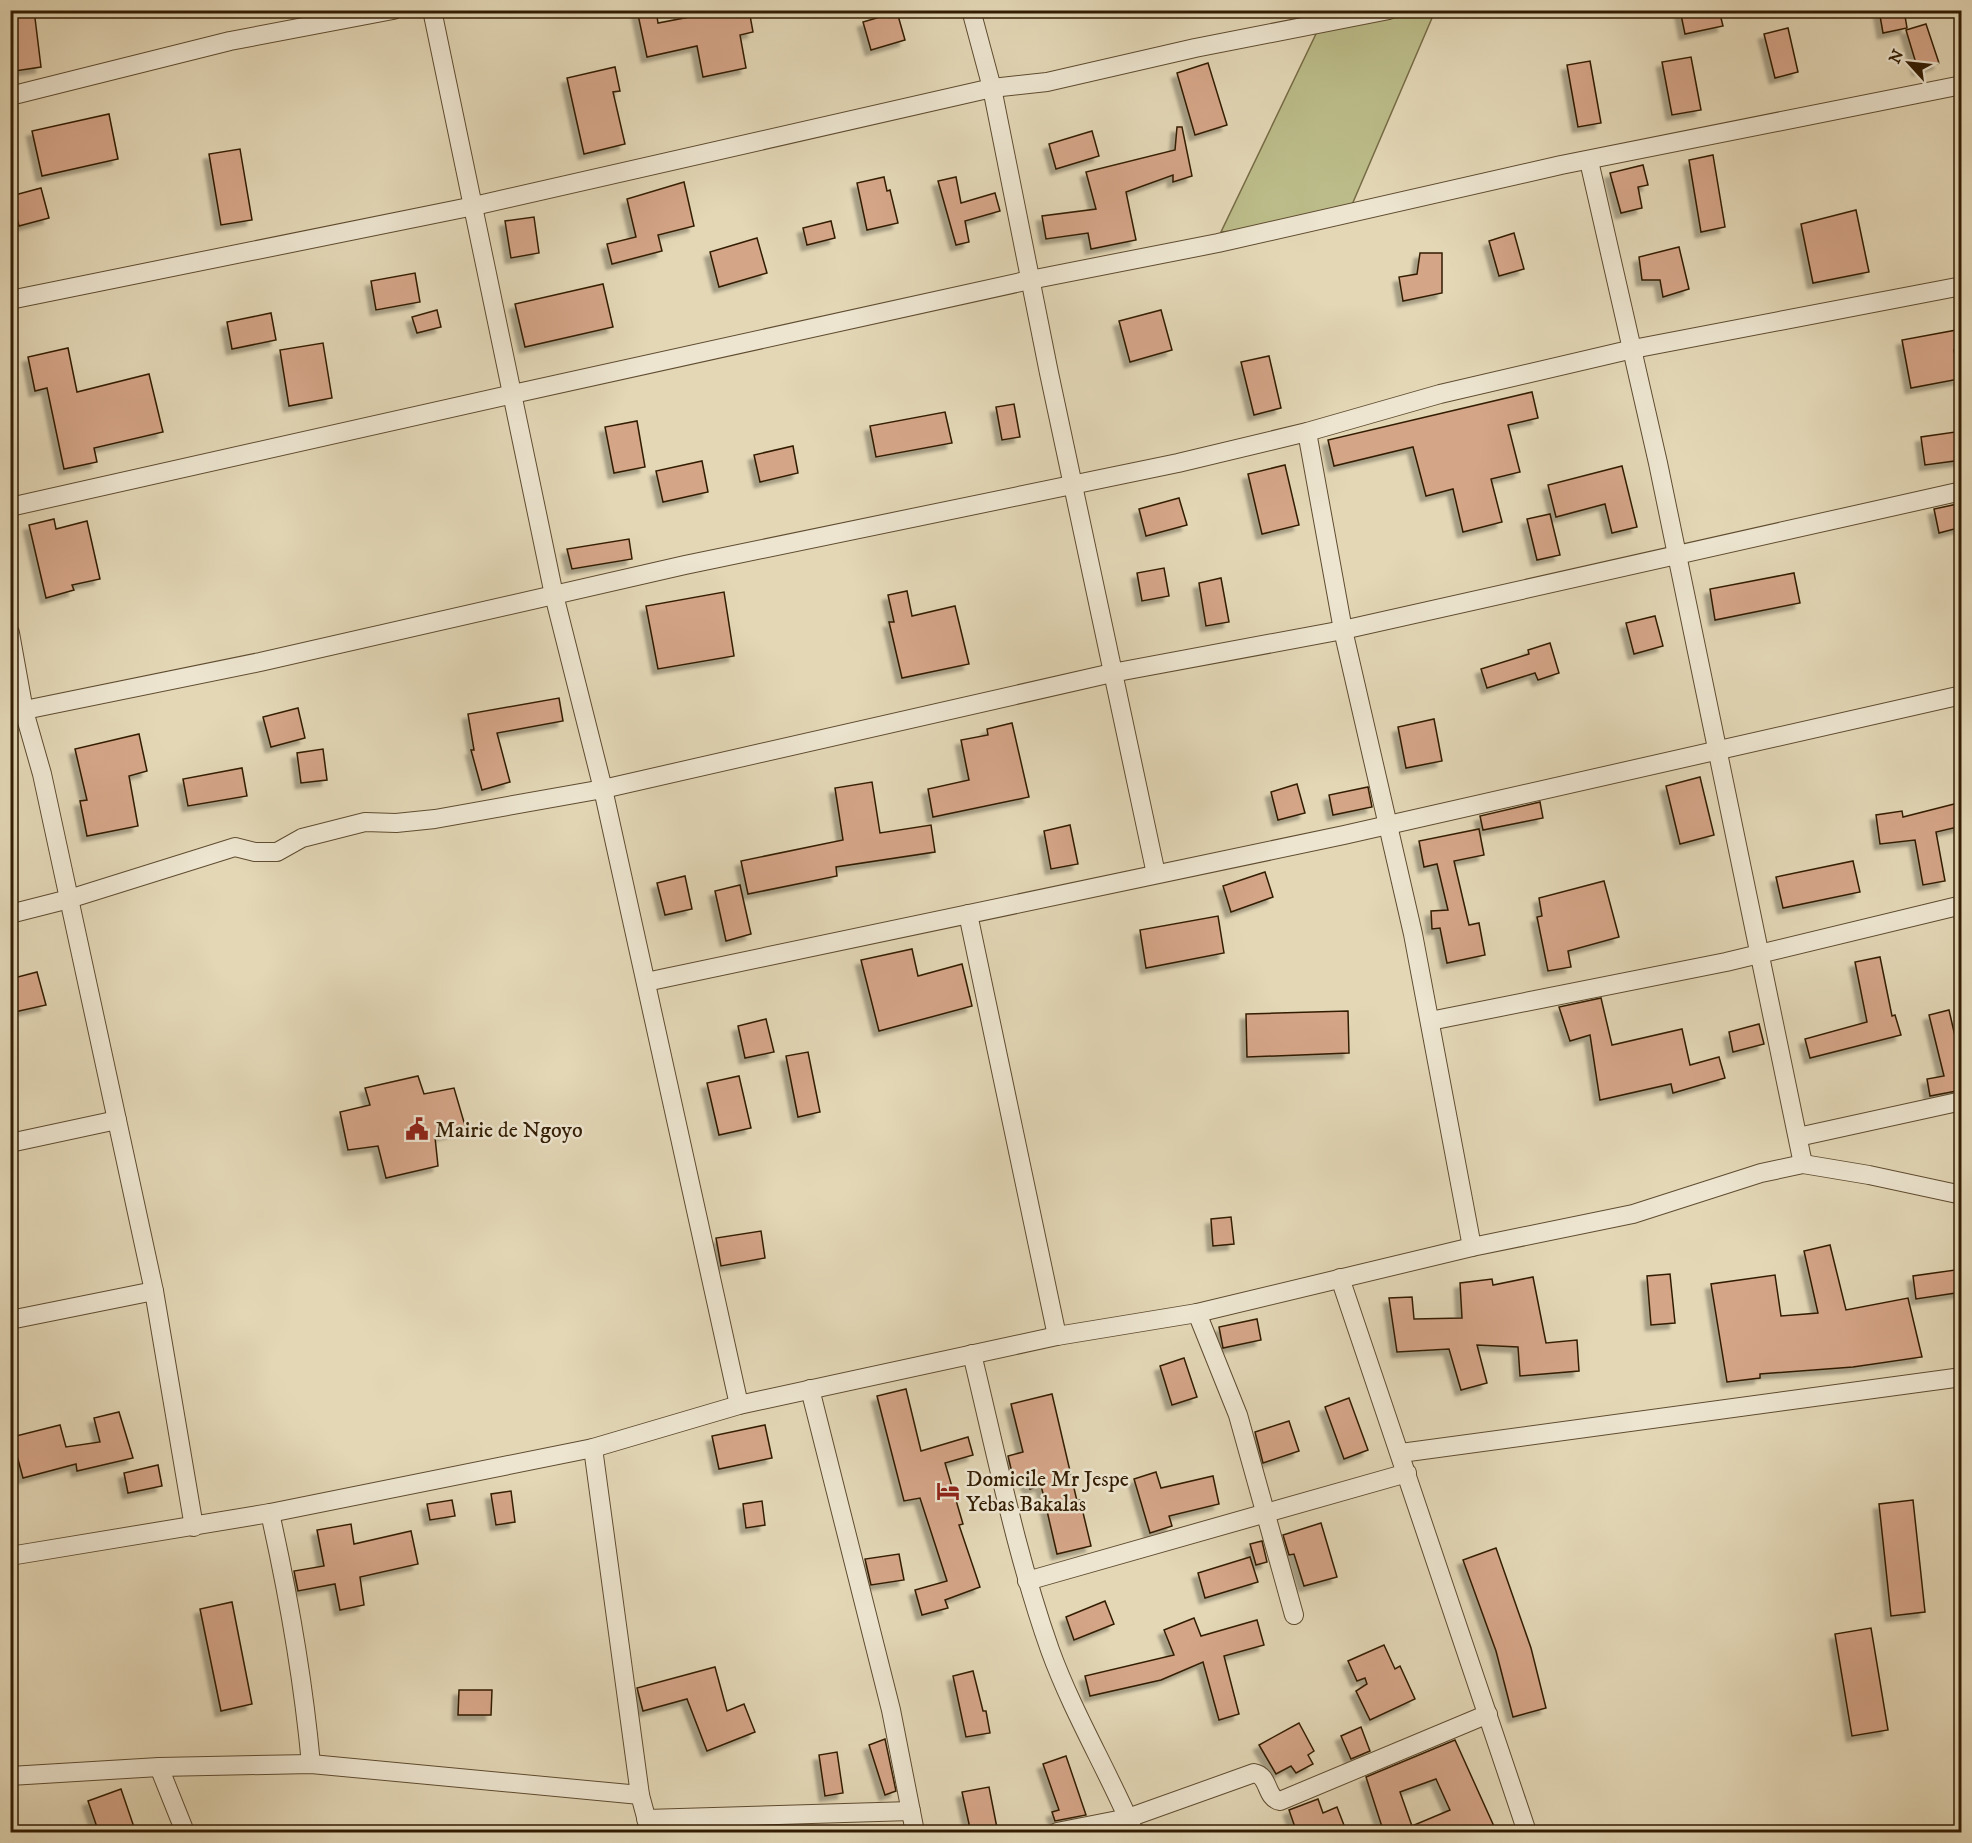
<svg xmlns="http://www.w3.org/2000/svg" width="1972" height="1843" font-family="'IM FELL DW Pica',serif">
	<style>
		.green { fill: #bbbc89; stroke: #776c46; stroke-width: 1.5 }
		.building { fill: #d5a588; stroke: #331d03; stroke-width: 1.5; fill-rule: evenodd; filter: url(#shadow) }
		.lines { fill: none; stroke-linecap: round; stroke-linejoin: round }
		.street-casing { stroke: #5f4c30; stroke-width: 20 }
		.street { stroke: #ede5d0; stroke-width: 18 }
		.labels { text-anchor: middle; stroke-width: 5; stroke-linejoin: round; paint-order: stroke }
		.poi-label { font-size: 22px; fill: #331d03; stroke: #ede5d0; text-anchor: start }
	</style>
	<defs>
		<filter id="shadow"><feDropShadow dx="-5.5" dy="5.5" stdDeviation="1.5" flood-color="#0004"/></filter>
	</defs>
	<rect width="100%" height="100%" fill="#e3d7b6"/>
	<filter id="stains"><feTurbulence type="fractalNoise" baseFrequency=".00333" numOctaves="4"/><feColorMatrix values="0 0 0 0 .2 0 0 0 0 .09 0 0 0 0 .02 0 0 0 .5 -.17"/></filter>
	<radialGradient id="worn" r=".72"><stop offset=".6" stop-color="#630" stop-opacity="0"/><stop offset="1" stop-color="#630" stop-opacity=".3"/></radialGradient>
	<path class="green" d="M 1327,11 L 1435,11 L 1345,221 L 1221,232 Z"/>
	<g class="building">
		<path d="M 10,10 L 34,10 L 41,67 L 15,71 Z"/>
		<path d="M 637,10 L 656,10 L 658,23 L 726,10 L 749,10 L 753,32 L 740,35 L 746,68 L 703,77 L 697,46 L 647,57 Z"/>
		<path d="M 1680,10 L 1719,10 L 1723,26 L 1685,34 Z"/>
		<path d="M 1879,10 L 1904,10 L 1907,28 L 1883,33 Z"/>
		<path d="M 897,12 L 905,40 L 871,50 L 863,22 Z"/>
		<path d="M 1926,24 L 1939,63 L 1918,70 L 1906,30 Z"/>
		<path d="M 1788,28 L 1798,72 L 1775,78 L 1764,34 Z"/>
		<path d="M 1691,57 L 1701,110 L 1672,115 L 1662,62 Z"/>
		<path d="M 1590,61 L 1601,123 L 1578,127 L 1567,65 Z"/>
		<path d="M 1208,63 L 1227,125 L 1195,135 L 1177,73 Z"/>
		<path d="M 615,67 L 620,91 L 613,92 L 625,144 L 584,154 L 567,78 Z"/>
		<path d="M 109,114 L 118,159 L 42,176 L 32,131 Z"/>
		<path d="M 1177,127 L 1182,127 L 1192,176 L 1173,182 L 1173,175 L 1126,192 L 1136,240 L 1091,249 L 1088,233 L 1046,239 L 1042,216 L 1096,209 L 1086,172 L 1175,150 Z"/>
		<path d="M 1092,131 L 1099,156 L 1056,169 L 1049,144 Z"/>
		<path d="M 240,149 L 252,220 L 221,225 L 209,154 Z"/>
		<path d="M 1713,155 L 1725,227 L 1701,232 L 1689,160 Z"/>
		<path d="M 1643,165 L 1648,185 L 1638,187 L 1642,208 L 1621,213 L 1610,173 Z"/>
		<path d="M 884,177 L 887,191 L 890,190 L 898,223 L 867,230 L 857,183 Z"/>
		<path d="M 956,177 L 961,203 L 995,193 L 1000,211 L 965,221 L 969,242 L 956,245 L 938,181 Z"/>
		<path d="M 684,182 L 694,226 L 658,235 L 662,251 L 612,264 L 607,244 L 636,237 L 627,199 Z"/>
		<path d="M 41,188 L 49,218 L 19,226 L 11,196 Z"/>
		<path d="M 1856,210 L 1869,272 L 1813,283 L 1801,224 Z"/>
		<path d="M 534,217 L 539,253 L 511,258 L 505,221 Z"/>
		<path d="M 831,221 L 835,238 L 807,245 L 803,228 Z"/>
		<path d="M 1514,233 L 1524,269 L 1499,276 L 1489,241 Z"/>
		<path d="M 757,238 L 767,273 L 719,287 L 710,252 Z"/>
		<path d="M 1679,247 L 1689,289 L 1663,297 L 1660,280 L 1642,280 L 1639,257 Z"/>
		<path d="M 1420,253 L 1442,253 L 1442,293 L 1403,301 L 1399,277 L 1417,274 Z"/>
		<path d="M 415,273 L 420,302 L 376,310 L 371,281 Z"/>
		<path d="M 603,284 L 613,327 L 525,347 L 515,304 Z"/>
		<path d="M 437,310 L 441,327 L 417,333 L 412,317 Z"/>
		<path d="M 1161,310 L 1172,350 L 1130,362 L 1119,321 Z"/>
		<path d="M 271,313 L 276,340 L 232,349 L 227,322 Z"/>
		<path d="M 1962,329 L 1962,348 L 1954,350 L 1959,379 L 1911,388 L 1902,340 Z"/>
		<path d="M 323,343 L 332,398 L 289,406 L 280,350 Z"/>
		<path d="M 68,348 L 77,392 L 149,374 L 163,432 L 94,448 L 97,462 L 64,469 L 47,388 L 35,391 L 28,357 Z"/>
		<path d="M 1269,356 L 1281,408 L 1254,415 L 1241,362 Z"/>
		<path d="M 1532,392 L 1538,418 L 1508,425 L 1520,472 L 1491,479 L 1502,522 L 1463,532 L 1453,489 L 1426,496 L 1413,447 L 1334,466 L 1328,440 Z"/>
		<path d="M 1014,404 L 1020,437 L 1002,440 L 996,407 Z"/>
		<path d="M 945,412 L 952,443 L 876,457 L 870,426 Z"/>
		<path d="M 637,421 L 645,467 L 614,473 L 605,427 Z"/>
		<path d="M 1962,431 L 1962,460 L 1925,465 L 1921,437 Z"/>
		<path d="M 793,446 L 798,473 L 760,482 L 754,455 Z"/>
		<path d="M 702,461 L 708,492 L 663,502 L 656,471 Z"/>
		<path d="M 1285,465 L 1299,525 L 1262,534 L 1248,474 Z"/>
		<path d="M 1622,466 L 1637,527 L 1612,533 L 1605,504 L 1556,517 L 1548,485 Z"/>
		<path d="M 1179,498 L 1187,525 L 1146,536 L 1139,509 Z"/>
		<path d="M 1962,503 L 1962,527 L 1939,533 L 1934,509 Z"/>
		<path d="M 1550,514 L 1560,555 L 1537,560 L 1527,519 Z"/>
		<path d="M 54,519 L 56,529 L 87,521 L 100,579 L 72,585 L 74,590 L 46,598 L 29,525 Z"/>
		<path d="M 629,539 L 632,559 L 572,569 L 567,549 Z"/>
		<path d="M 1164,568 L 1169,596 L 1142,601 L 1137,573 Z"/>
		<path d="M 1794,573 L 1800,603 L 1715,620 L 1710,589 Z"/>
		<path d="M 1221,578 L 1229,622 L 1206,626 L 1199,583 Z"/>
		<path d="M 907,591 L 912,616 L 955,606 L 969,664 L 902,678 L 889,622 L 894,622 L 888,595 Z"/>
		<path d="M 724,592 L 734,656 L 658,669 L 646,606 Z"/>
		<path d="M 1655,616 L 1663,646 L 1634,654 L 1626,623 Z"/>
		<path d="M 1550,643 L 1559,673 L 1538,680 L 1535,673 L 1487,688 L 1481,669 L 1529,654 L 1528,650 Z"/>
		<path d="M 559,698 L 563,721 L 497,733 L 510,782 L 482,790 L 471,750 L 474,750 L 468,714 Z"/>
		<path d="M 298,708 L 305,738 L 271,747 L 263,717 Z"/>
		<path d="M 1434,719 L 1442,761 L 1406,768 L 1398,727 Z"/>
		<path d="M 1012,723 L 1029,797 L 933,817 L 928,789 L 969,780 L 961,740 L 988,735 L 987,729 Z"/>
		<path d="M 139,734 L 147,771 L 129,776 L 138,826 L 87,836 L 80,801 L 87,800 L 75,749 Z"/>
		<path d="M 323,749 L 327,780 L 301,783 L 297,753 Z"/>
		<path d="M 242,768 L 247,796 L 188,806 L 183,779 Z"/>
		<path d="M 1700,777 L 1714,835 L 1680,844 L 1666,786 Z"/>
		<path d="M 872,782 L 880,833 L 931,825 L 935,852 L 836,867 L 837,876 L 748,894 L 741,861 L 843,840 L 835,788 Z"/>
		<path d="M 1297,784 L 1305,813 L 1278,820 L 1271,792 Z"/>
		<path d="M 1368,787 L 1372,807 L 1333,815 L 1329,795 Z"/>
		<path d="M 1540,802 L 1543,818 L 1483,830 L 1480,816 Z"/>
		<path d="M 1962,802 L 1962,826 L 1936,832 L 1945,881 L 1923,885 L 1915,840 L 1880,844 L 1876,815 L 1902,811 L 1903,817 Z"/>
		<path d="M 1070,825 L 1078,864 L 1051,869 L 1044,831 Z"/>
		<path d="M 1479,829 L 1484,855 L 1454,861 L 1469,925 L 1479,923 L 1485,955 L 1447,963 L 1440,928 L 1432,929 L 1431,911 L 1448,910 L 1437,864 L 1424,867 L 1419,841 Z"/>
		<path d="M 1853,861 L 1860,892 L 1783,908 L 1776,877 Z"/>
		<path d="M 1265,872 L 1273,897 L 1231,912 L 1223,886 Z"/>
		<path d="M 685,876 L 692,909 L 665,915 L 657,883 Z"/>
		<path d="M 1604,881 L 1619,937 L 1568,951 L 1571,967 L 1548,971 L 1537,917 L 1542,916 L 1539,898 Z"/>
		<path d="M 740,885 L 751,934 L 726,941 L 715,891 Z"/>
		<path d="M 1218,916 L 1224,953 L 1146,968 L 1140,930 Z"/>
		<path d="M 912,949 L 918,976 L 962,964 L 972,1006 L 879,1031 L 861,960 Z"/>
		<path d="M 1880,957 L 1892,1016 L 1895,1015 L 1901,1035 L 1810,1058 L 1805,1039 L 1867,1022 L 1855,962 Z"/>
		<path d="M 37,972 L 46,1005 L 10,1013 L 10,979 Z"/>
		<path d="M 1601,998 L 1612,1045 L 1682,1029 L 1690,1065 L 1719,1057 L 1725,1078 L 1673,1093 L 1671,1084 L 1600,1100 L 1590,1035 L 1570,1041 L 1559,1007 Z"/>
		<path d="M 1949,1010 L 1960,1058 L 1962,1090 L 1930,1096 L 1927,1079 L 1944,1076 L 1929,1015 Z"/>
		<path d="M 1348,1011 L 1349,1053 L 1247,1057 L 1246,1014 Z"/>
		<path d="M 766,1019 L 774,1052 L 745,1058 L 738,1026 Z"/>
		<path d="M 1759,1024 L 1764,1044 L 1733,1052 L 1729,1032 Z"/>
		<path d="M 808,1052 L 820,1112 L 798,1117 L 786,1056 Z"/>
		<path d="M 418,1076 L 424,1094 L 454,1088 L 466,1129 L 435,1137 L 438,1166 L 386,1178 L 378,1146 L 348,1150 L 340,1112 L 370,1105 L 365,1088 Z"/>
		<path d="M 739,1076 L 751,1128 L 719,1135 L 707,1083 Z"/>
		<path d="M 1231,1217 L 1234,1244 L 1213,1246 L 1211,1219 Z"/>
		<path d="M 761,1231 L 765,1258 L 721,1266 L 716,1238 Z"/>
		<path d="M 1830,1245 L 1846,1310 L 1908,1298 L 1922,1357 L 1853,1367 L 1760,1374 L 1760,1378 L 1727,1382 L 1711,1284 L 1775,1275 L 1781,1316 L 1818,1313 L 1804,1251 Z"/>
		<path d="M 1962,1269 L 1962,1292 L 1916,1299 L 1913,1276 Z"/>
		<path d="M 1670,1274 L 1675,1323 L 1651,1325 L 1647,1276 Z"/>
		<path d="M 1533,1277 L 1546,1343 L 1577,1340 L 1579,1371 L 1520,1376 L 1518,1347 L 1477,1345 L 1487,1383 L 1461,1390 L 1449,1349 L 1397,1352 L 1389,1298 L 1412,1297 L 1414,1319 L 1462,1318 L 1460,1283 L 1492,1279 L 1493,1285 Z"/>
		<path d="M 1257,1319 L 1261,1340 L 1223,1348 L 1219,1327 Z"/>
		<path d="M 1184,1358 L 1197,1397 L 1172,1405 L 1160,1366 Z"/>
		<path d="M 906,1389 L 921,1451 L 968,1437 L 973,1455 L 945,1463 L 963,1524 L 959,1525 L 980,1587 L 945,1600 L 948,1608 L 922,1615 L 915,1590 L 947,1581 L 920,1498 L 904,1501 L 877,1396 Z"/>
		<path d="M 1052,1394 L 1077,1501 L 1080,1500 L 1091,1546 L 1057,1554 L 1041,1485 L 1030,1489 L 1024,1480 L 1014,1481 L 1008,1456 L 1023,1452 L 1011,1404 Z"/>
		<path d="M 1349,1398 L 1368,1450 L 1344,1459 L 1325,1407 Z"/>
		<path d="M 119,1412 L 133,1458 L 77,1471 L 76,1464 L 23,1478 L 12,1437 L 60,1425 L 66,1447 L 100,1442 L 94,1418 Z"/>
		<path d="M 1289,1421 L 1299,1451 L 1263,1463 L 1255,1432 Z"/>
		<path d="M 765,1425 L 772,1458 L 719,1469 L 712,1436 Z"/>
		<path d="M 158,1465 L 162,1486 L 128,1493 L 124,1473 Z"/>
		<path d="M 1156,1472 L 1161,1488 L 1213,1476 L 1219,1504 L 1169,1516 L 1172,1526 L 1150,1533 L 1134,1479 Z"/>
		<path d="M 511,1491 L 515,1522 L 496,1525 L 491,1494 Z"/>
		<path d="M 452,1500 L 455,1516 L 430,1520 L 427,1504 Z"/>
		<path d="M 1913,1500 L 1925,1612 L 1891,1616 L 1879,1504 Z"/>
		<path d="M 762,1501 L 765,1525 L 746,1528 L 743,1504 Z"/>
		<path d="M 1321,1523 L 1337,1577 L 1304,1586 L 1294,1554 L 1289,1555 L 1283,1535 Z"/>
		<path d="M 351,1524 L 354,1544 L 411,1531 L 418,1564 L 360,1577 L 364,1605 L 340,1610 L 335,1584 L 298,1591 L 294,1571 L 324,1566 L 317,1530 Z"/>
		<path d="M 1262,1541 L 1267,1562 L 1256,1565 L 1250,1544 Z"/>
		<path d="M 1496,1548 L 1531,1648 L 1546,1708 L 1513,1717 L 1496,1651 L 1463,1560 Z"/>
		<path d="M 899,1554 L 904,1580 L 871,1585 L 865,1559 Z"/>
		<path d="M 1250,1557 L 1258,1582 L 1205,1598 L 1198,1573 Z"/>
		<path d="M 1105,1601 L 1114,1624 L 1074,1640 L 1066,1617 Z"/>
		<path d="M 232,1602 L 252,1704 L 221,1711 L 200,1609 Z"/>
		<path d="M 1194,1618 L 1201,1636 L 1257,1620 L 1264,1645 L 1224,1656 L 1239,1714 L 1219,1720 L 1203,1662 L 1161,1680 L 1090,1696 L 1085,1676 L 1174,1655 L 1164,1630 Z"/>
		<path d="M 1871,1628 L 1888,1730 L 1852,1736 L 1835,1634 Z"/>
		<path d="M 1384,1645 L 1395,1669 L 1400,1666 L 1415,1699 L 1370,1720 L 1356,1691 L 1367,1684 L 1365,1678 L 1357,1681 L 1348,1661 Z"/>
		<path d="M 715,1667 L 727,1711 L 744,1704 L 755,1732 L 707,1751 L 687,1699 L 643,1711 L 637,1688 Z"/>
		<path d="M 973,1671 L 983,1711 L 986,1711 L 990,1733 L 966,1737 L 953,1676 Z"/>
		<path d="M 459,1690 L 492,1690 L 491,1715 L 458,1715 Z"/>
		<path d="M 1299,1723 L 1314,1751 L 1308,1755 L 1313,1764 L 1296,1773 L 1291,1766 L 1276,1774 L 1259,1745 Z"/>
		<path d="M 1361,1727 L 1370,1751 L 1351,1759 L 1341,1736 Z"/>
		<path d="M 885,1739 L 896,1791 L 885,1795 L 869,1745 Z"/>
		<path d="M 1455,1740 L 1497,1833 L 1384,1833 L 1366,1777 ZM 1436,1779 L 1450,1810 L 1412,1826 L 1400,1792 Z"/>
		<path d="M 837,1752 L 843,1793 L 825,1796 L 819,1755 Z"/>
		<path d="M 1066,1756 L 1086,1815 L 1055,1821 L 1052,1812 L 1059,1810 L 1043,1764 Z"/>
		<path d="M 989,1787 L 998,1833 L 971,1833 L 962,1792 Z"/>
		<path d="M 121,1789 L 136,1833 L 99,1833 L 88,1801 Z"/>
		<path d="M 1318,1799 L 1323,1813 L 1337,1807 L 1347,1833 L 1297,1833 L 1289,1810 Z"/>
	</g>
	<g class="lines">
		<g class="street-casing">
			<g id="street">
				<path d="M 432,10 L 554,595 L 603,789 L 739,1405"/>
				<path d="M 971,10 L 992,88 L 1049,373 L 1156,874"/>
				<path d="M 10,96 L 230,41 L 393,10"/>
				<path d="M 1589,161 L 1658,463 L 1803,1164"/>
				<path d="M 10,300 L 474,206 L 992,88 L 1047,82 L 1195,48 L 1389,10"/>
				<path d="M 1307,432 L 1343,630 L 1413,934 L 1472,1247"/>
				<path d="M 10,507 L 513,394 L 1030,280 L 1218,243 L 1561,165 L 1962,85"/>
				<path d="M 10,633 L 24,711 L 42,774 L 154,1291 L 194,1527"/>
				<path d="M 10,713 L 260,662 L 685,565 L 1178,463 L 1307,432 L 1440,394 L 1633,349 L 1962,286"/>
				<path d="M 10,914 L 69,899 L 235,847 L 255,852 L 277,852 L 302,838 L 365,822 L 396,823 L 435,819 L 603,789 L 1112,673 L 1343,630 L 1962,491"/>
				<path d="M 968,914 L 1057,1336"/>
				<path d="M 646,982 L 1344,835 L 1962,695"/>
				<path d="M 1430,1021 L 1726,962 L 1962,905"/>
				<path d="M 1798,1137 L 1962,1101"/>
				<path d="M 10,1143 L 117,1120"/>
				<path d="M 1340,1278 L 1527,1832"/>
				<path d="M 1197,1313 L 1238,1415 L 1294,1615"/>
				<path d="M 10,1320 L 154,1291"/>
				<path d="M 972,1354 C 996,1453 1016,1554 1050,1650 C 1073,1713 1108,1771 1134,1832"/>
				<path d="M 810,1389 L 891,1710 L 915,1832"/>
				<path d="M 593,1448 L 640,1795"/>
				<path d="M 1401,1453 L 1962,1377"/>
				<path d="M 270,1513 C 289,1598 303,1677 311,1764"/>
				<path d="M 10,1556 L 270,1513 L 593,1448 L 739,1405 L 1057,1336 L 1197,1313 L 1472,1247 L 1633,1214 L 1761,1173 L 1803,1164 L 1869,1175 L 1962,1195"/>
				<path d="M 1027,1581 L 1407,1473"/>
				<path d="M 159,1767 L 185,1832"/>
				<path d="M 10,1776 L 159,1767 L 311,1764 L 640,1795 L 650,1832"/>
				<path d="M 646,1819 L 911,1811"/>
				<path d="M 1057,1832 L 1128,1818 L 1254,1773 C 1270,1776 1265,1798 1280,1801 L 1488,1714"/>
			</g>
		</g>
		<use href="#street" class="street"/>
	</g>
	<defs>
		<g id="civic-bare" transform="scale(1.8)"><path d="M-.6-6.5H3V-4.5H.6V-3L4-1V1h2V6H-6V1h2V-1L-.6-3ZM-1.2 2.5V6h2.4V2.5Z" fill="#8f2418" stroke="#ede5d0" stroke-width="2.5" paint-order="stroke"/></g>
		<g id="hotel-bare" transform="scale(1.8)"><path d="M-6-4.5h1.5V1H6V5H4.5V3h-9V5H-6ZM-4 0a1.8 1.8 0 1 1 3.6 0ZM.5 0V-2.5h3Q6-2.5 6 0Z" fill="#8f2418" stroke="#ede5d0" stroke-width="2.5" paint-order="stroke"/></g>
	</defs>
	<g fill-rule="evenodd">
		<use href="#civic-bare" x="417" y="1129"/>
		<use href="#hotel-bare" x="948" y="1491"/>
	</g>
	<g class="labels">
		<g class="poi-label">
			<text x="435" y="1137">Mairie de Ngoyo</text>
			<text x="966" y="1486">Domicile Mr Jespe<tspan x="966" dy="25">Yebas Bakalas</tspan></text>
		</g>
	</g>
	<rect width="1972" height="1843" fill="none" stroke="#e3d7b6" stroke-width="36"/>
	<rect x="12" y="12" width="1948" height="1819" fill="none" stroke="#331d03" stroke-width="3"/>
	<rect x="18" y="18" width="1936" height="1807" fill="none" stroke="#331d03" stroke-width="1.5"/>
	<g transform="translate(1909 63) rotate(297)" stroke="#ede5d0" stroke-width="4.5" paint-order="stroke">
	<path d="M0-4.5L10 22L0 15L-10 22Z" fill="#331d03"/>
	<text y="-9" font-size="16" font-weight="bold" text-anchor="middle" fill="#331d03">N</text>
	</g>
	<rect width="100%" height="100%" filter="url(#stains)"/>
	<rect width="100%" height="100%" fill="url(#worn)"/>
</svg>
